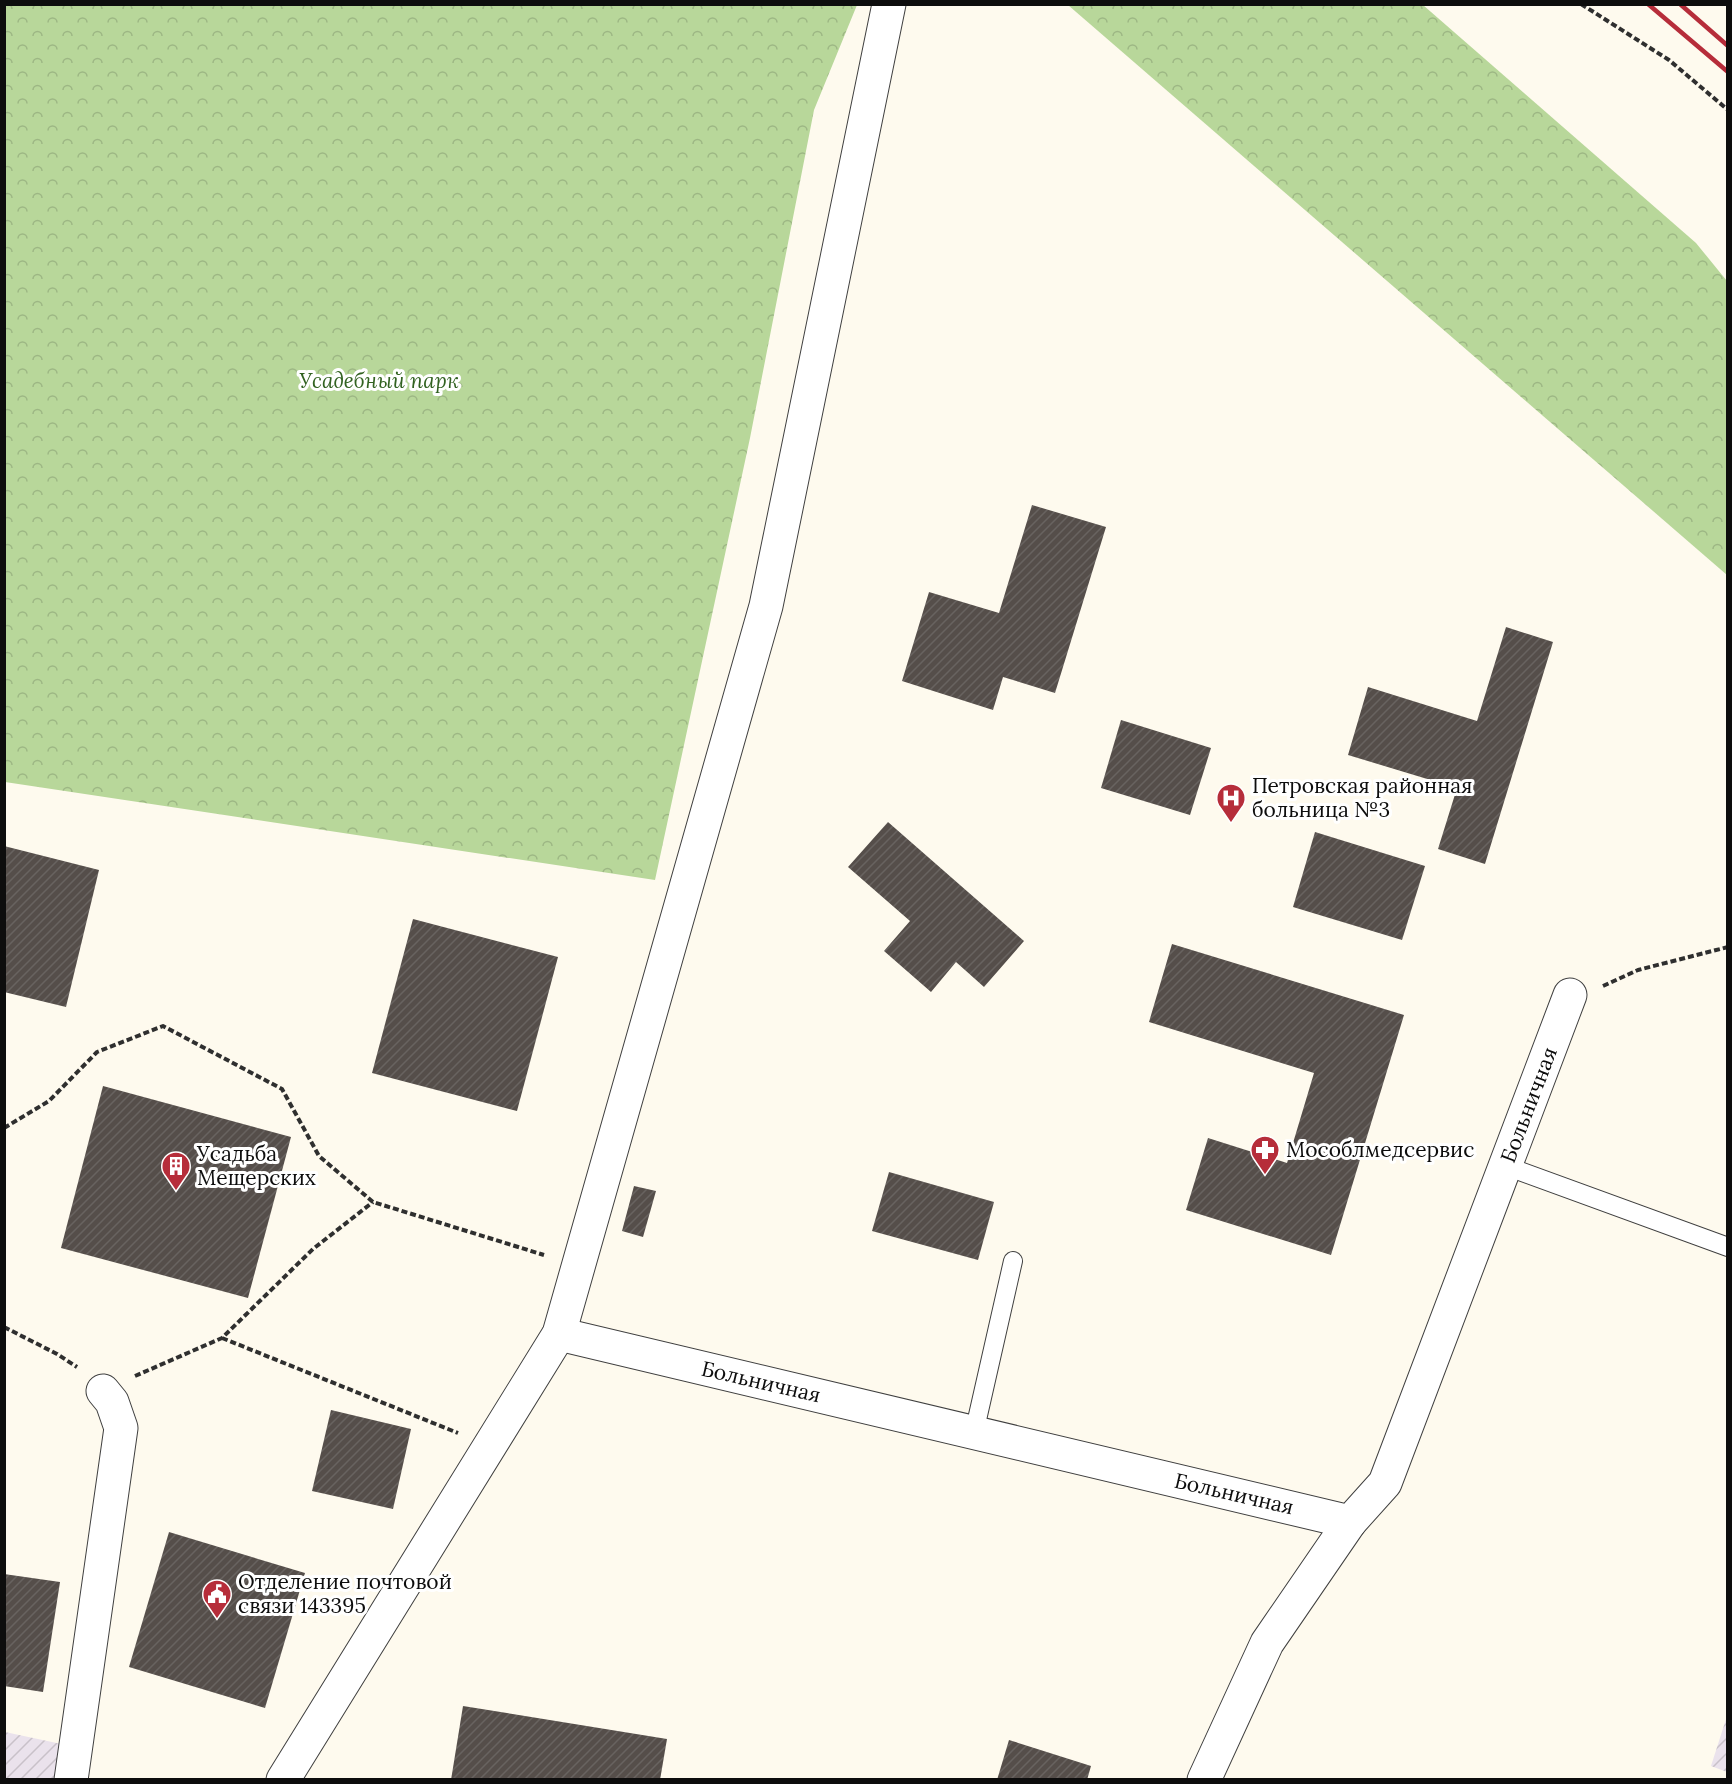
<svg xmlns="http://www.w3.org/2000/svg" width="1732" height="1784" font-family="Lora,serif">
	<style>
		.industrial { fill: url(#industrial-furrows) }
		.forest { fill: url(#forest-crowns) }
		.building { fill: url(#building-hatch) }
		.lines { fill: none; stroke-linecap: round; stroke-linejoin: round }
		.lane-casing { stroke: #404040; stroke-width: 20 }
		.street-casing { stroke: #404040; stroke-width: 35 }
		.path { stroke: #2f2f2f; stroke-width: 4; stroke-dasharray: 6 3; stroke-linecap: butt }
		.lane { stroke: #fff; stroke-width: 18 }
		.street { stroke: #fff; stroke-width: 33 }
		.rail { stroke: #b62d3a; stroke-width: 4.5 }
		.labels { text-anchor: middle; stroke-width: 6; stroke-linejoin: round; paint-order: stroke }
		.park-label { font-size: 21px; font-style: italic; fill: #326221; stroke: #fff }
		.poi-label { font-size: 21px; fill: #0d0d0d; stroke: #fff; text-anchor: start }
		.street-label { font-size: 21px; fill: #0d0d0d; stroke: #fff }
	</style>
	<defs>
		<pattern id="industrial-furrows" width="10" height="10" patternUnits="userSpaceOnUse" patternTransform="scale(1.5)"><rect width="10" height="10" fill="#eae2ec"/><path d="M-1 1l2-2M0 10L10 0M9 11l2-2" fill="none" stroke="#c8c1c9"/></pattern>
		<pattern id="forest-crowns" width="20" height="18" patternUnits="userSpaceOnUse" patternTransform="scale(1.5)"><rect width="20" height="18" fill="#b8d79a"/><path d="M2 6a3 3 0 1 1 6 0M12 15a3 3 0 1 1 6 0" fill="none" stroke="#9db784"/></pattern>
		<pattern id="building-hatch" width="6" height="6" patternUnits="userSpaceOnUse" patternTransform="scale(1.5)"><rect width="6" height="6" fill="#554e4a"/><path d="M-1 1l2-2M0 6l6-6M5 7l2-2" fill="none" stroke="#686360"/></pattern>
	</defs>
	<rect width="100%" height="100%" fill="#fefaee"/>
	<g class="industrial">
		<path d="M 1727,1716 L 1728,1771 L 1727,1772 L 1711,1766 Z"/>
		<path d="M 5,1732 L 66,1745 L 60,1779 L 5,1780 Z"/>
	</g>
	<g class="forest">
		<path d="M 4,5 L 857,5 L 814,110 L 750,438 L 655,880 L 5,782 Z"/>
		<path d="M 1068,5 L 1423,5 L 1696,243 L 1727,281 L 1727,575 Z"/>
	</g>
	<g class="building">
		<path d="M 1032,505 L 1106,527 L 1055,693 L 1003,677 L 993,710 L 902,681 L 929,592 L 999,613 Z"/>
		<path d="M 1506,627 L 1553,642 L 1485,864 L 1438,849 L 1457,788 L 1348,755 L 1368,687 L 1477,721 Z"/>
		<path d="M 1121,720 L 1211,748 L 1190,815 L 1101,788 Z"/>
		<path d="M 888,822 L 1024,941 L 984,987 L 956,962 L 931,992 L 884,951 L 910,921 L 848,867 Z"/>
		<path d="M 1315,832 L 1425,866 L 1402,940 L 1293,907 Z"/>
		<path d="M 4,846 L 99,870 L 66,1007 L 4,992 Z"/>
		<path d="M 413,919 L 558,957 L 517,1111 L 372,1073 Z"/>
		<path d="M 1172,944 L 1404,1015 L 1331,1255 L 1186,1210 L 1208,1138 L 1287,1163 L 1314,1073 L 1149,1022 Z"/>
		<path d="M 103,1086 L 291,1137 L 248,1298 L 61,1248 Z"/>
		<path d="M 889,1172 L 994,1202 L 978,1260 L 872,1231 Z"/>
		<path d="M 634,1186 L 656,1191 L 643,1237 L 622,1231 Z"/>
		<path d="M 331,1410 L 411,1429 L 393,1509 L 312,1491 Z"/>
		<path d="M 169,1532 L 305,1573 L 265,1708 L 129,1667 Z"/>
		<path d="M 4,1574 L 60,1582 L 43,1692 L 4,1686 Z"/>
		<path d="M 463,1706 L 667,1739 L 660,1780 L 451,1780 Z"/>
		<path d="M 1009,1740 L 1091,1766 L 1087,1780 L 997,1780 Z"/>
	</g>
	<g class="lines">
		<g class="lane-casing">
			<g id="lane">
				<path d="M 1506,1166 L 1728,1247"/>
				<path d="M 974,1433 L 1013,1261"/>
			</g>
		</g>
		<g class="street-casing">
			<g id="street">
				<path d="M 559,1334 L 1350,1522 L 1385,1483 L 1570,995"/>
				<path d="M 71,1780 L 121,1428 L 112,1402 L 103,1391"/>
				<path d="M 283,1780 L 559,1334 L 766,606 L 889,4"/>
				<path d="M 1204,1780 L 1267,1643 L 1350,1522"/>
			</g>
		</g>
		<g class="path">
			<path d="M 1581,4 L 1669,60 L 1728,110"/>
			<path d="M 1603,986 L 1638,970 L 1728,947"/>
			<path d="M 4,1128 L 49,1101 L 97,1052 L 163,1026 L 282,1089 L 319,1156 L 373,1202 L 544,1255"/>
			<path d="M 4,1327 L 57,1354 L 77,1367"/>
			<path d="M 222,1338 L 458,1433"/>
			<path d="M 135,1376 L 222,1338 L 313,1249 L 373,1202"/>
		</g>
		<use href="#lane" class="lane"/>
		<use href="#street" class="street"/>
		<g class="rail">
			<path d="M 1648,4 L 1728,72"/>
			<path d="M 1680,4 L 1728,46"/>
		</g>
	</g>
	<defs>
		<g id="hospital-pin" transform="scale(1.5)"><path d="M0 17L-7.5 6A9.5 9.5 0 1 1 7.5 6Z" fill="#b62d3a" stroke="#fff"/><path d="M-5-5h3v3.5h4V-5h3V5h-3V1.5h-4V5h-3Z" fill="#fff"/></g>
		<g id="pharmacy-pin" transform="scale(1.5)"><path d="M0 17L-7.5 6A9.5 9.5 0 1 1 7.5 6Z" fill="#b62d3a" stroke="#fff"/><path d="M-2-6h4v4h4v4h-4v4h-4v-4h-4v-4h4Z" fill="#fff"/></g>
		<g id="building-pin" transform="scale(1.5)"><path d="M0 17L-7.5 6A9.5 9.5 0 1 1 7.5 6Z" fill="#b62d3a" stroke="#fff"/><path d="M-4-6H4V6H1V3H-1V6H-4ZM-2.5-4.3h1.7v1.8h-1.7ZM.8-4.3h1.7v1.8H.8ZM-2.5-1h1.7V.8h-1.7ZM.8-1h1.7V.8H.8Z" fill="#fff"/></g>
		<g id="civic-pin" transform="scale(1.5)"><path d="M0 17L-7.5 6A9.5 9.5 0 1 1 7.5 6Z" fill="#b62d3a" stroke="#fff"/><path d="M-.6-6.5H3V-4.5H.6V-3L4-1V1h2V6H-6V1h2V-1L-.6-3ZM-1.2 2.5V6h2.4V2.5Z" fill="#fff"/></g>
	</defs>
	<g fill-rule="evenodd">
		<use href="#hospital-pin" x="1231" y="798"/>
		<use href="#pharmacy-pin" x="1265" y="1150"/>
		<use href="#building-pin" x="176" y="1166"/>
		<use href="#civic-pin" x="217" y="1594"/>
	</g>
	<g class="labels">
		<g class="park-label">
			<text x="379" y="388">Усадебный парк</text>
		</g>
		<g class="poi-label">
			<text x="1252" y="793">Петровская районная<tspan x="1252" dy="24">больница №3</tspan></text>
			<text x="1286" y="1157">Мособлмедсервис</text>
			<text x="197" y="1161">Усадьба<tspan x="197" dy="24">Мещерских</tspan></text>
			<text x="238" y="1589">Отделение почтовой<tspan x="238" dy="24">связи 143395</tspan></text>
		</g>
		<g class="street-label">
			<text transform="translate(1529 1105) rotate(-69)" y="7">Больничная</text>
			<text transform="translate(761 1382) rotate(13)" y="7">Больничная</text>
			<text transform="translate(1234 1494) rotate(13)" y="7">Больничная</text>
		</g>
	</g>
	<rect width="1732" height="1784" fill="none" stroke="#0d0d0d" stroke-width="12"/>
</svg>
